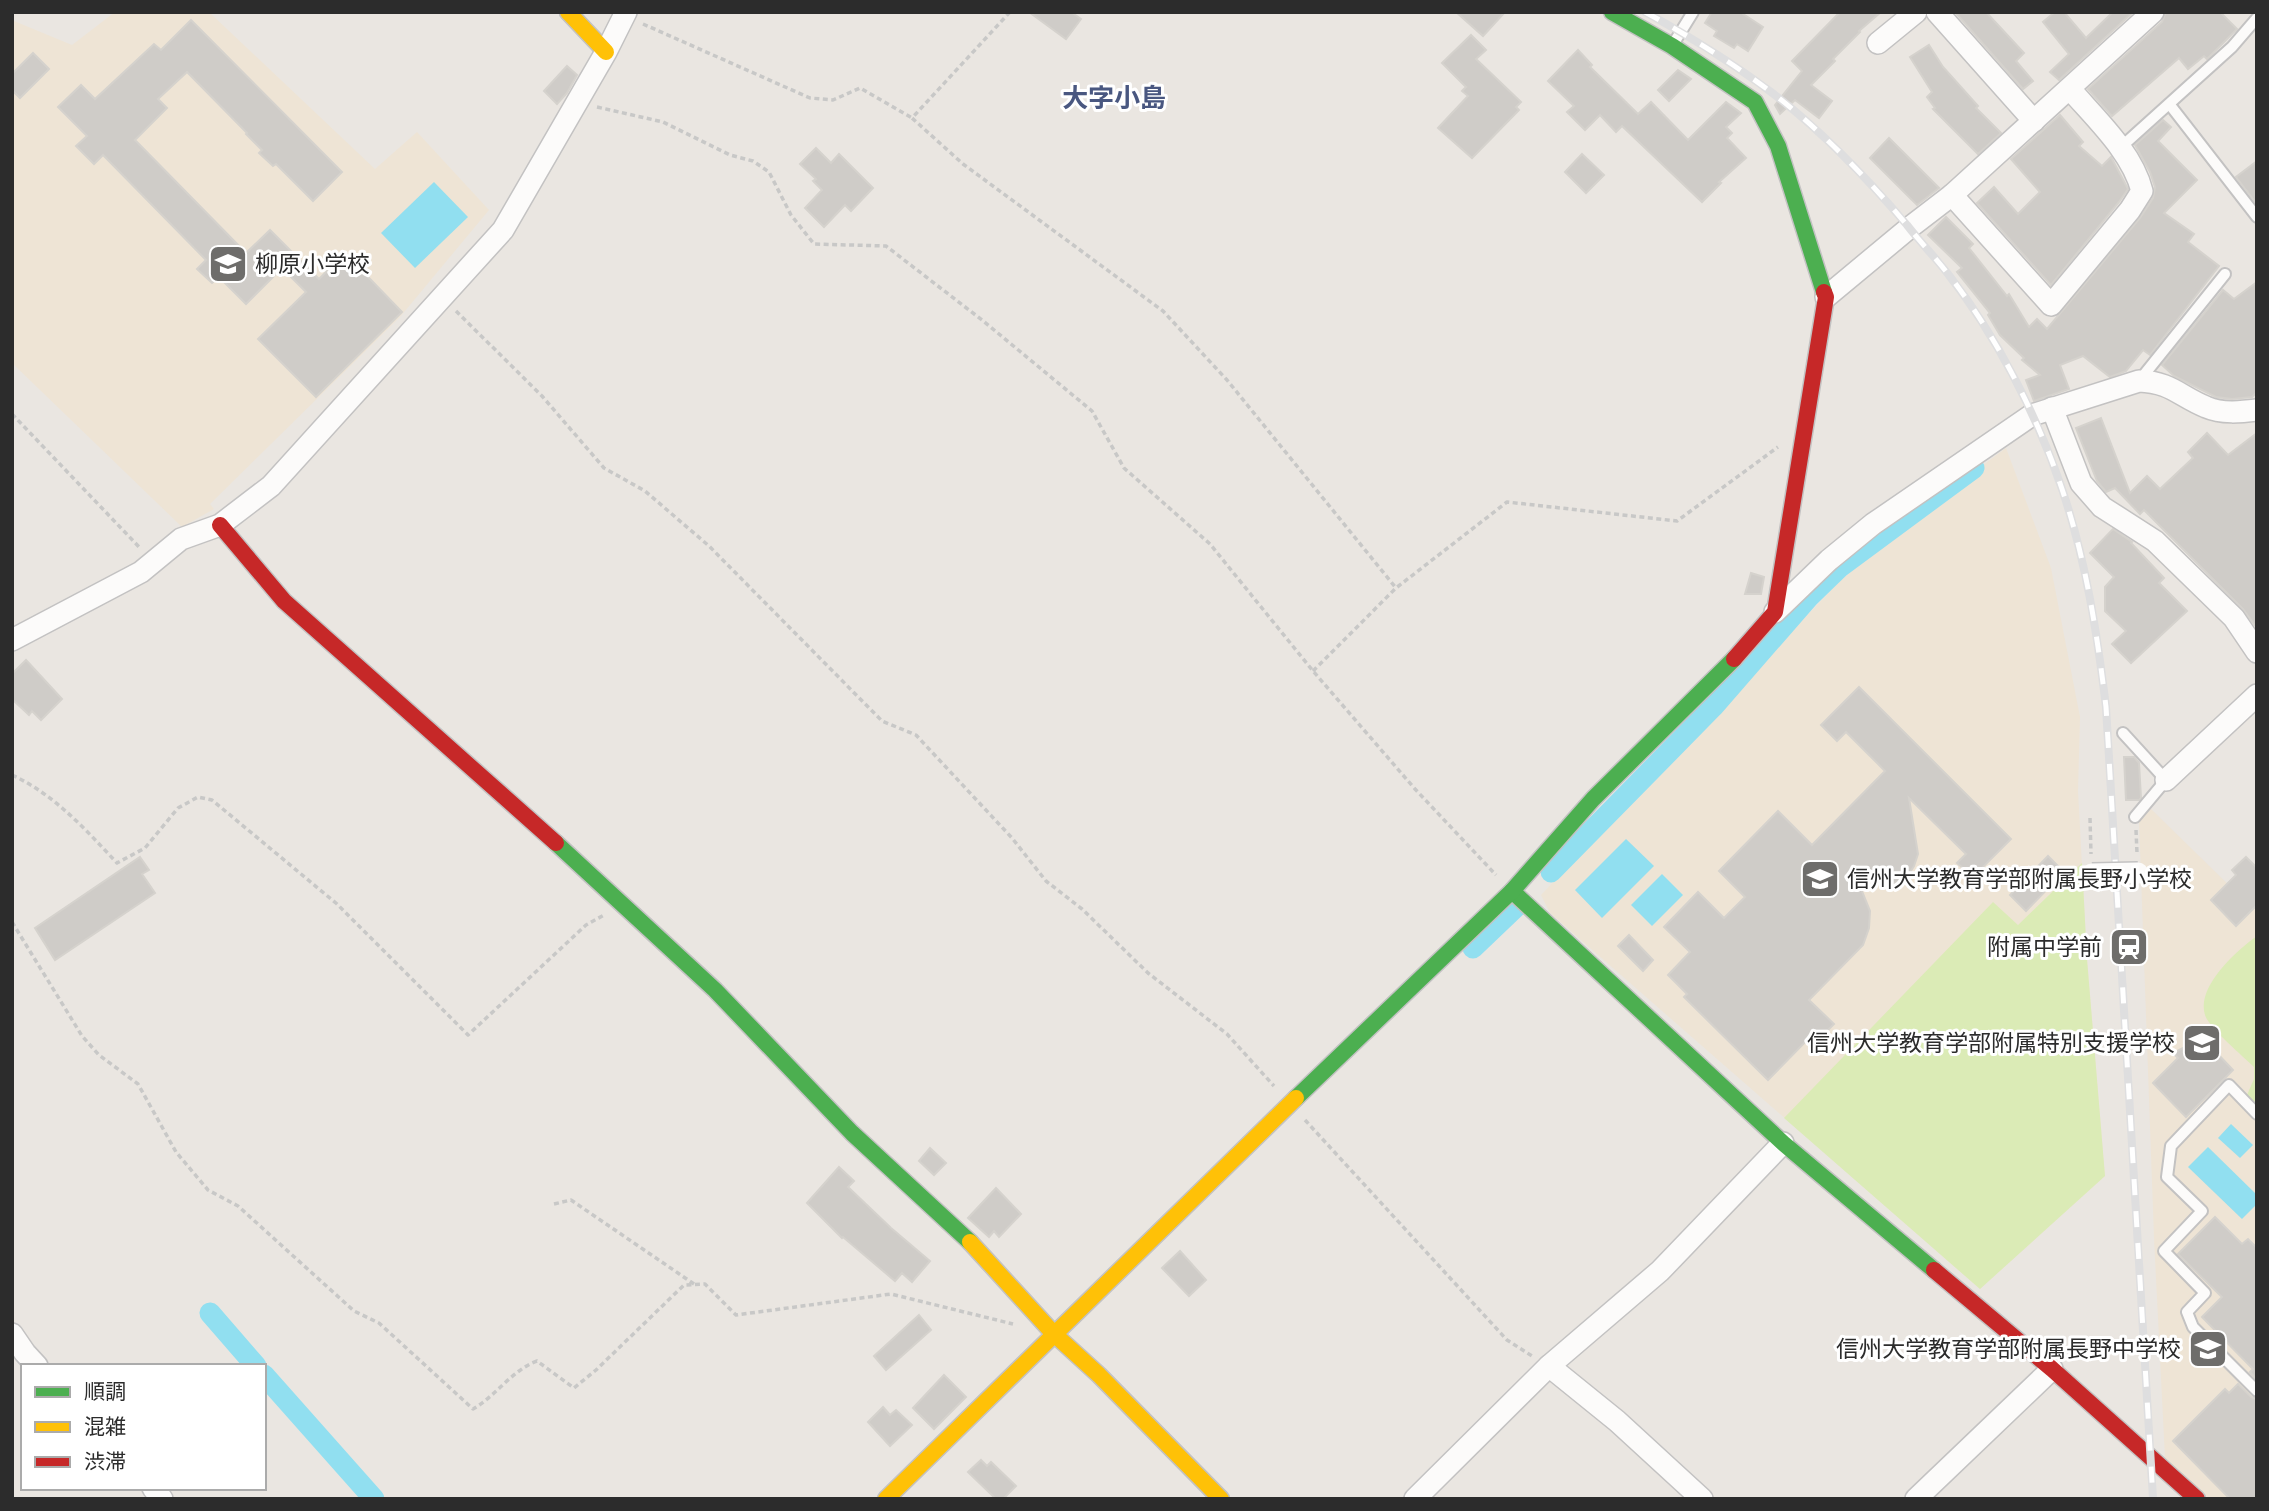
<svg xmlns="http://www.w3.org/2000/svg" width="2269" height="1511" font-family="'Source Sans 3','Noto Sans JP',sans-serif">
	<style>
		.education { fill: #eee4d5 }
		.pitch { fill: #dbebb6 }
		.water { fill: #91dff0 }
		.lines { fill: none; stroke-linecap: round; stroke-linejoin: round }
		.canal { stroke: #91dff0; stroke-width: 21 }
		.building { fill: #cfccc8; stroke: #d5d2cd; stroke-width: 2 }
		.lane-casing { stroke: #c3c2c2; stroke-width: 14 }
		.street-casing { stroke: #c3c2c2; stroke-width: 24 }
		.fast-casing { stroke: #c3c2c2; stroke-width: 19 }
		.slow-casing { stroke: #c3c2c2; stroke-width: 19 }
		.jam-casing { stroke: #c3c2c2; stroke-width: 19 }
		.path { stroke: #c8c8c7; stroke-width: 3.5; stroke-dasharray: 5 3.5; stroke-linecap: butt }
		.lane { stroke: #fcfbfa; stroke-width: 10 }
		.street { stroke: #fcfbfa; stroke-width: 21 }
		.fast { stroke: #4caf50; stroke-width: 16 }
		.slow { stroke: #ffc107; stroke-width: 16 }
		.jam { stroke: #c62828; stroke-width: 16 }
		.rail-casing { stroke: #dededf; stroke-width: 8 }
		.rail { stroke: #fff; stroke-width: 5; stroke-dasharray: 16; stroke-linecap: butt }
		.street-bridge-casing { stroke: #c3c2c2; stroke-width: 24; stroke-linecap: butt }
		.street-bridge { stroke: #fcfbfa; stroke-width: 21 }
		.labels { text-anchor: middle; stroke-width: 6; stroke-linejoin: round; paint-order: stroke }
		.poi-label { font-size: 23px; fill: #2c2c2c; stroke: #fff; text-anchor: end }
		.quarter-label { font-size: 26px; font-weight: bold; fill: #495780; stroke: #fff }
	</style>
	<rect width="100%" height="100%" fill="#eae6e1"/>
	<g class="education">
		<path d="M 115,12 L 209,12 L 375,169 L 417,132 L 489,210 L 400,317 L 210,504 L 214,509 L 182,527 L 12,363 L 12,25 L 14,21 L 72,45 Z"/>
		<path d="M 2006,448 L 2051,568 L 2080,717 L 2078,791 L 2087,959 L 2105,1176 L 1980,1289 L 1550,913 L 1541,895 L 1839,582 L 1930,505 Z"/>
		<path d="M 2151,809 L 2241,897 L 2257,882 L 2257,1499 L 2209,1499 L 2165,1458 L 2154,1238 L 2139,820 Z"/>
	</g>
	<g class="pitch">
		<path d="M 2082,863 L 2087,959 L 2105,1176 L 1980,1289 L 1784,1118 L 1993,902 L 2018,925 Z"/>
		<path d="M 2257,936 L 2257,1104 L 2247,1095 L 2254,1079 L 2254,1067 C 2243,1056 2209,1028 2205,1015 C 2196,987 2236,951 2257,936 Z"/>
	</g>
	<g class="water">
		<path d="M 434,182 L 468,217 L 415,268 L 381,233 Z"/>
		<path d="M 1626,839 L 1654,866 L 1602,918 L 1575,890 Z"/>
		<path d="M 1662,874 L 1683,895 L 1652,926 L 1631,905 Z"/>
		<path d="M 2231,1124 L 2253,1145 L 2240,1158 L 2218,1138 Z"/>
		<path d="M 2208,1147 L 2257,1195 L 2257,1204 L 2242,1219 L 2188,1167 Z"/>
	</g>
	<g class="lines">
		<g class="canal">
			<path d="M 1551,872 L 1713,707 L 1808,598 L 1840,567 L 1974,468"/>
			<path d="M 1473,948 L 1517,906"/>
			<path d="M 210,1313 L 256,1366"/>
			<path d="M 264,1375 L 374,1499"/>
		</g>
	</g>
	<g class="building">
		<path d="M 1029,12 L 1071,12 L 1081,19 L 1066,39 Z"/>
		<path d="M 1456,12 L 1505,12 L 1483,36 Z"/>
		<path d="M 1712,12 L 1740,12 L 1763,27 L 1748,51 L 1737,44 L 1734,48 L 1714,36 L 1717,31 L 1705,23 Z"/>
		<path d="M 1840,12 L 1881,12 L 1859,31 L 1860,32 L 1833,59 L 1835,61 L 1811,85 L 1832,101 L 1819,118 L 1795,100 L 1780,114 L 1775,105 L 1802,71 L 1792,61 Z"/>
		<path d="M 1955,12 L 1986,12 L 2024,53 L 2016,61 L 2033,81 L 2023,89 Z"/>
		<path d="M 2055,12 L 2064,12 L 2086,38 L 2113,12 L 2133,12 L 2059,80 L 2050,72 L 2069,54 L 2043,22 Z"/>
		<path d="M 2166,12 L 2220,12 L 2237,29 L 2207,59 L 2204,56 L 2188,69 L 2179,58 L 2112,116 L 2088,89 L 2162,22 Z"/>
		<path d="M 191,20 L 342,172 L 313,201 L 276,164 L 273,166 L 259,153 L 262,150 L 246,134 L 247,133 L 187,72 L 158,99 L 167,108 L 135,140 L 246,253 L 270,230 L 319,279 L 345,253 L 402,312 L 316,397 L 258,339 L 306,292 L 282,268 L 246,304 L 219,277 L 212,283 L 197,269 L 206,260 L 103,155 L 94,164 L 76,146 L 87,136 L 58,107 L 81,85 L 95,99 L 154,44 L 161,50 Z"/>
		<path d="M 1471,35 L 1486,50 L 1476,59 L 1521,102 L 1516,107 L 1519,110 L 1472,158 L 1438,128 L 1468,96 L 1462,91 L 1466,87 L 1442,63 Z"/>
		<path d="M 1929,45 L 1943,67 L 1978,106 L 1976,108 L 2001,133 L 1978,154 L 1933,109 L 1935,108 L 1927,97 L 1932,92 L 1910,57 Z"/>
		<path d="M 1578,50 L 1592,65 L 1590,67 L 1638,114 L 1651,102 L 1688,140 L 1726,102 L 1741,113 L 1726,127 L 1732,133 L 1727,138 L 1746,158 L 1719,182 L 1721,183 L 1702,202 L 1622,126 L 1616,132 L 1600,115 L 1585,130 L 1567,112 L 1574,106 L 1548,81 Z"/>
		<path d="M 33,53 L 49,69 L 20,98 L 12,90 L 12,74 Z"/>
		<path d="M 567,66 L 577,75 L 567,93 L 557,104 L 544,91 Z"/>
		<path d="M 1678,70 L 1691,79 L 1669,101 L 1658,90 Z"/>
		<path d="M 2060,115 L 2083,142 L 2079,146 L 2102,166 L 2111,157 L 2128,189 L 2119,202 L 2051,285 L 1977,203 L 1994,187 L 2018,214 L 2040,192 L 2011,159 Z"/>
		<path d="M 2163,120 L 2171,127 L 2158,141 L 2197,180 L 2164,213 L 2194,234 L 2188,242 L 2219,266 L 2150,355 L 2143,350 L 2126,371 L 2110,377 L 2083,356 L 2060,365 L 2069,389 L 2034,401 L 2026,380 L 2040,375 L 2022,360 L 2024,358 L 2000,335 L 1988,315 L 1990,313 L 1957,272 L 1962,268 L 1928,235 L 1946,217 L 1973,244 L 1969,248 L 2007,296 L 2009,294 L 2029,327 L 2037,319 L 2047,329 L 2140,218 L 2153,198 L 2155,187 L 2150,172 L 2135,145 Z"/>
		<path d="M 1889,138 L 1939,188 L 1917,205 L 1870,158 Z"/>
		<path d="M 816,148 L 831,163 L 839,154 L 873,188 L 851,211 L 845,205 L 824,227 L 805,208 L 822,190 L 813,181 L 816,179 L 800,164 Z"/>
		<path d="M 1582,154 L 1604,175 L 1586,193 L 1565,172 Z"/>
		<path d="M 2257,161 L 2257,204 L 2236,177 Z"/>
		<path d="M 2257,282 L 2257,392 L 2252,397 L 2232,399 L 2216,397 L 2174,376 L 2162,365 L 2223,290 L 2234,299 Z"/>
		<path d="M 2101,418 L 2130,493 L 2147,476 L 2160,489 L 2193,458 L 2188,452 L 2207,433 L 2228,455 L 2257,433 L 2257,628 L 2243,609 L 2144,510 L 2140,514 L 2115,488 L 2106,492 L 2097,481 L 2076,428 Z"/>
		<path d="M 2113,529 L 2132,542 L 2131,543 L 2164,578 L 2159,583 L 2187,611 L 2131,663 L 2112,644 L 2126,631 L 2105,611 L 2105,587 L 2114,577 L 2090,553 Z"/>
		<path d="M 1751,573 L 1764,577 L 1761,594 L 1745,594 Z"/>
		<path d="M 26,660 L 62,699 L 41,720 L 32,711 L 29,715 L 12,699 L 12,674 Z"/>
		<path d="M 1859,687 L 2011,839 L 1973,877 L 1957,863 L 1966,854 L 1909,798 L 1918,854 L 1914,866 L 1907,877 L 1895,883 L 1884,884 L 1855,874 L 1870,911 L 1869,928 L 1863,945 L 1809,1000 L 1834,1024 L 1816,1042 L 1810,1037 L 1768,1080 L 1684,997 L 1687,994 L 1668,975 L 1690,952 L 1664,927 L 1698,892 L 1724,918 L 1745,897 L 1719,871 L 1778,811 L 1812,845 L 1885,771 L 1846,732 L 1837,741 L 1821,725 Z"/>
		<path d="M 2124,757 L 2134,757 L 2139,763 L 2141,798 L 2139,800 L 2126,800 Z"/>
		<path d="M 2048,856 L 2064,872 L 2026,911 L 2010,895 Z"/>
		<path d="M 140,857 L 149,870 L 142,874 L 155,893 L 55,960 L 35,928 Z"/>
		<path d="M 2246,857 L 2257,868 L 2257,905 L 2236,926 L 2211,900 L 2236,875 L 2232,870 Z"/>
		<path d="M 1629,935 L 1653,960 L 1643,971 L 1618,946 Z"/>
		<path d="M 2196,1045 L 2213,1049 L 2233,1070 L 2186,1117 L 2153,1083 L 2178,1058 L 2173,1053 L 2187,1046 Z"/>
		<path d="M 930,1148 L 946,1163 L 934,1175 L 919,1161 Z"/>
		<path d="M 839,1167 L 854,1181 L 848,1187 L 891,1228 L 930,1261 L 912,1282 L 902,1273 L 895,1281 L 843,1237 L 842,1238 L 807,1203 Z"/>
		<path d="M 996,1188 L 1021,1214 L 999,1237 L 994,1231 L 989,1237 L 968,1218 Z"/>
		<path d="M 2215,1217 L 2242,1244 L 2248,1239 L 2257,1248 L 2257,1380 L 2250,1372 L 2253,1369 L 2202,1317 L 2222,1297 L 2178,1254 Z"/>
		<path d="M 1180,1251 L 1206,1280 L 1189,1296 L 1162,1268 Z"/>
		<path d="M 919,1315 L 931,1330 L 886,1370 L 874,1356 Z"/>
		<path d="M 944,1375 L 966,1397 L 934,1429 L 913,1408 Z"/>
		<path d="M 2238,1384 L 2251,1397 L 2257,1399 L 2257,1499 L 2230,1499 L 2173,1441 L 2225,1389 L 2229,1393 Z"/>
		<path d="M 883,1407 L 890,1415 L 896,1410 L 912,1425 L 890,1446 L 868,1422 Z"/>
		<path d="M 981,1460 L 987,1466 L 991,1462 L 1016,1486 L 1003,1499 L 996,1499 L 968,1472 Z"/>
	</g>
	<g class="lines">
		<g class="lane-casing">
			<g id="lane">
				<path d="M 1672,46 L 1693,12"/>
				<path d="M 2170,105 L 2257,217"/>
				<path d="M 2120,148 L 2232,47 L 2257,18"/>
				<path d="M 2139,381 L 2225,274"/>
				<path d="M 2123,733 L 2166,780 L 2135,817"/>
				<path d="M 2257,1114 L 2229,1085 L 2171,1146 L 2167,1177 L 2202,1211 L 2164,1251 L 2205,1293 L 2187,1312 L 2193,1327 L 2257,1391"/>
			</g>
		</g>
		<g class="street-casing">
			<g id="street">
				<path d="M 1937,12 L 2034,121"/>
				<path d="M 1878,43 L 1916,12"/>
				<path d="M 2070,89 C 2096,119 2132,152 2142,191 L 2130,210 L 2051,305 L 1952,195 L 2153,12"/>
				<path d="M 1826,297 L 1909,228 L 1952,195"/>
				<path d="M 2052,408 L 2081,483 L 2102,507 L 2155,541 L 2234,618 L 2257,652"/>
				<path d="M 1775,612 L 1829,560 L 1873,524 L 2032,415 L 2139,381 C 2171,382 2179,396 2206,407 C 2222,414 2241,412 2257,410"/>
				<path d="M 12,640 L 141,572 L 181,539 L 220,525 L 271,486 L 503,230 L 606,52 L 626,12"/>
				<path d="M 2166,780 L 2257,695"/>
				<path d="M 12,1334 L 25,1353 L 37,1366"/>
				<path d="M 1549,1366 L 1617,1421 L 1702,1499"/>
				<path d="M 153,1488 L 162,1499"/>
				<path d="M 1415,1499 L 1549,1366 L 1660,1271 L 1783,1143"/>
				<path d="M 1916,1499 L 2052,1369"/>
			</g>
		</g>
		<g class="fast-casing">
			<g id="fast">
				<path d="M 1612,12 L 1672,46 L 1755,102 L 1778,146 L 1824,292"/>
				<path d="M 556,843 L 715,990 L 852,1133 L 970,1242"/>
				<path d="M 1512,891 L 1783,1143 L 1934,1270"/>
				<path d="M 1296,1098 L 1512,891 L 1593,799 L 1734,659"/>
			</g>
		</g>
		<g class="slow-casing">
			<g id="slow">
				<path d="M 568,12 L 606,52"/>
				<path d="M 970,1242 L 1053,1333 L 1099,1375 L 1221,1499"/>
				<path d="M 886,1499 L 1296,1098"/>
			</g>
		</g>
		<g class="jam-casing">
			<g id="jam">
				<path d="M 220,525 L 284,601 L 556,843"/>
				<path d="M 1734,659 L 1775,612 L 1826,297 L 1824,292"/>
				<path d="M 1934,1270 L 2052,1369 L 2197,1499"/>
			</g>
		</g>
		<g class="path">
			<path d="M 1010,12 L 912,118 L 963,164 L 1163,311 L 1227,380 L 1396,588"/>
			<path d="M 643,24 L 810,98 L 833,100 L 860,88 L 912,118"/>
			<path d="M 597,107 L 663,122 L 730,155 L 753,161 L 769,172 L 791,215 L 814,244 L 886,246 L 982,320 L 1092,411 L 1124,468 L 1210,544 L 1313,671 L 1415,789 L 1496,875"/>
			<path d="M 456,311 L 542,396 L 604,468 L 645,491 L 709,546 L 882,721 L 916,735 L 1012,838 L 1046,881 L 1082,909 L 1148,973 L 1227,1034 L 1274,1086"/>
			<path d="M 12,414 L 141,549"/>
			<path d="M 1313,671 L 1396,588 L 1507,502 L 1677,521 L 1778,447"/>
			<path d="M 12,775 C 55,795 85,829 117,863 L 145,848 L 178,808 L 198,797 L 212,800 L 337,904 L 468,1035 L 586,925 L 604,915"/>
			<path d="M 2090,818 L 2091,854"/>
			<path d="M 2136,830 L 2137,853"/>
			<path d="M 12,922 L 82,1036 L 99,1055 L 138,1084 L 176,1152 L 208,1190 L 238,1206 L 354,1311 L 379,1323 L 473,1409 C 496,1396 512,1370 537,1361 L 574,1388 L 596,1370 L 684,1285 L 705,1284 L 736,1315 L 891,1294 L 1013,1324"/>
			<path d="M 1305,1120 L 1507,1340 L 1532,1356"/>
			<path d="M 554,1204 L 571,1200 L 694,1284"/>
		</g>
		<use href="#lane" class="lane"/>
		<use href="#street" class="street"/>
		<use href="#fast" class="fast"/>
		<use href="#slow" class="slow"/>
		<use href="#jam" class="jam"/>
		<g class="rail-casing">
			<path id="rail" d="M 1645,12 C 1689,36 1731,62 1771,92 C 1821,130 1866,177 1907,225 C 1920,242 1935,257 1948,274 C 1996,335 2037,415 2062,489 C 2086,560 2097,633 2106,707 L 2153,1499"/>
		</g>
		<use href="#rail" class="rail"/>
		<g class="street-bridge-casing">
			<path id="street-bridge" d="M 2092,874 L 2138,873"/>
		</g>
		<use href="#street-bridge" class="street-bridge"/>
	</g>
	<defs>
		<g id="school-square" transform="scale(2.0125)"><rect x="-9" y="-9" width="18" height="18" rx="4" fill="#6e6d6b" stroke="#fff"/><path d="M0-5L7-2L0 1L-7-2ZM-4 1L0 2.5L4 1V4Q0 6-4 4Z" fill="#fff"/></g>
		<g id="station-square" transform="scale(2.0125)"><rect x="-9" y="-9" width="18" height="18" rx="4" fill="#6e6d6b" stroke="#fff"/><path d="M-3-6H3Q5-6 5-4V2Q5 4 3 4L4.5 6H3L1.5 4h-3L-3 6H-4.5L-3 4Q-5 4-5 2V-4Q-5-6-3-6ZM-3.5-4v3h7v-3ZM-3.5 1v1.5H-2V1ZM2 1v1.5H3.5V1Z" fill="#fff"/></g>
	</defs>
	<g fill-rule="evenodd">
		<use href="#school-square" x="228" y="264"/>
		<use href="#school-square" x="1820" y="879"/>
		<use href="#station-square" x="2129" y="947"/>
		<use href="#school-square" x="2202" y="1043"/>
		<use href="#school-square" x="2208" y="1349"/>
	</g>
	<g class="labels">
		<g class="poi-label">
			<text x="255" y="272" text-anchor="start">柳原小学校</text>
			<text x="1847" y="887" text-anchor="start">信州大学教育学部附属長野小学校</text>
			<text x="2102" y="955">附属中学前</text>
			<text x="2175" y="1051">信州大学教育学部附属特別支援学校</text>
			<text x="2181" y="1357">信州大学教育学部附属長野中学校</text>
		</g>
		<g class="quarter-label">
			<text x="1114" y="107">大字小島</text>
		</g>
	</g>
	<rect width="2269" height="1511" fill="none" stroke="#2c2c2c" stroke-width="28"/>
	<rect x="21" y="1364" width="245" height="126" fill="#ffffff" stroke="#ababab" stroke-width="2"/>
	<rect x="35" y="1387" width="35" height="10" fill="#4caf50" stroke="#ababab" stroke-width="2"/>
	<text x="84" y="1399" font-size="21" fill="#2c2c2c">順調</text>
	<rect x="35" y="1422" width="35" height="10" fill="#ffc107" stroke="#ababab" stroke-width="2"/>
	<text x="84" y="1434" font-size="21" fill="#2c2c2c">混雑</text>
	<rect x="35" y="1457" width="35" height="10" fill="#c62828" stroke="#ababab" stroke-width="2"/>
	<text x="84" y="1469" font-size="21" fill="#2c2c2c">渋滞</text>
</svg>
